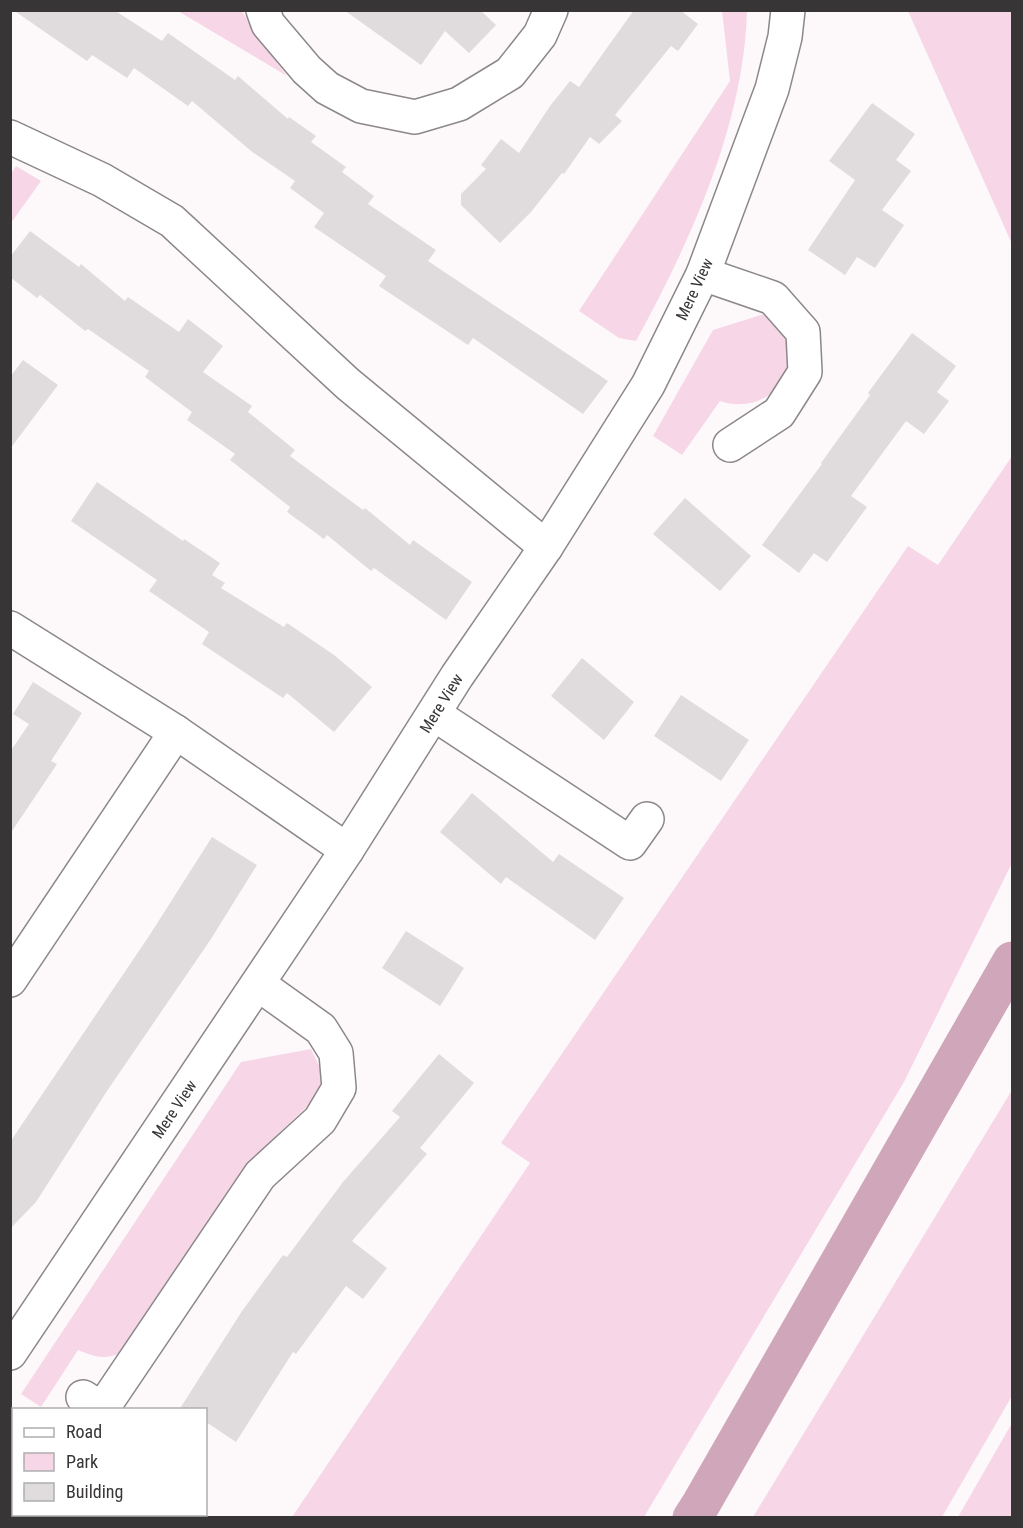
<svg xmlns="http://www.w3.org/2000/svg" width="1023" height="1528" font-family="'Roboto Condensed',sans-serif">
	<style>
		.green { fill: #f7d7e7 }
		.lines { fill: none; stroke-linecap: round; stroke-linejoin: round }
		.canal { stroke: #cfa6ba; stroke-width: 39 }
		.building { fill: #e0dcde }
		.minor-casing { stroke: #8c888a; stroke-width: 36 }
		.minor { stroke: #fff; stroke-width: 33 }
		.labels { text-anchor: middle; stroke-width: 4.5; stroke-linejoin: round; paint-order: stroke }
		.street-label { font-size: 16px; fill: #373536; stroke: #fff }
	</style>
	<rect width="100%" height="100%" fill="#fdf9fb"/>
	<g class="green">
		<path d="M 178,11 L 242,11 L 262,43 L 287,76 Z"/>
		<path d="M 722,11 L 747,11 C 744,125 690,242 636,341 L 619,338 L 579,311 L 730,81 Z"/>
		<path d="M 908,11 L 1012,11 L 1012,244 Z"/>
		<path d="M 16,166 L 41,181 L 11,223 L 11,174 Z"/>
		<path d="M 767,313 C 773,319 783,326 786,333 C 806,377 762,416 720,401 L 682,455 L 653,436 L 713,330 Z"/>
		<path d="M 1012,456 L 1012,863 L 904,1082 L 644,1517 L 292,1517 L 530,1163 L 501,1143 L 908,546 L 938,565 Z"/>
		<path d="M 311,1049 L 322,1072 L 321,1087 L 313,1101 L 281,1131 L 253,1162 L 121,1353 C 104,1360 95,1357 78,1350 L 41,1407 L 21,1394 L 241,1062 Z"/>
		<path d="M 1012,1090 L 1012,1396 L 942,1517 L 753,1517 Z"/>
		<path d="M 1012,1423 L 1012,1517 L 958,1517 Z"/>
	</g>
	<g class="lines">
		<path class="canal" d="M 692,1518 L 701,1504 L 1012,961"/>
	</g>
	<g class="building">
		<path d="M 13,10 L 114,10 L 162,41 L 168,33 L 235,80 L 238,76 L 288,119 L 289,117 L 316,136 L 311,142 L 346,167 L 342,172 L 374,196 L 368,204 L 436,250 L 428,261 L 608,381 L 583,414 L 473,338 L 468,345 L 379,286 L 386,276 L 314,227 L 324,213 L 290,188 L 295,181 L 251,151 L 192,101 L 188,106 L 134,68 L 127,78 L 92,55 L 87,61 Z"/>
		<path d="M 344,10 L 480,10 L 496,25 L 469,53 L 445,31 L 421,65 Z"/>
		<path d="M 634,10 L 680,10 L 698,24 L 678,51 L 671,46 L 615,115 L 622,121 L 599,144 L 590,137 L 564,174 L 562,173 L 531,212 L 500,243 L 461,205 L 461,194 L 486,169 L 481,165 L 501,139 L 519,153 L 550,106 L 570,81 L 579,87 Z"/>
		<path d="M 872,103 L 915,134 L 896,160 L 911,171 L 882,210 L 904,225 L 875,268 L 857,257 L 845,275 L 808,250 L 855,180 L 829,161 Z"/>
		<path d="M 30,231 L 79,267 L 81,264 L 125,301 L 128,297 L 179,332 L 188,319 L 223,346 L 203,372 L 252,406 L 248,412 L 295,450 L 290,456 L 363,510 L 365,508 L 410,545 L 413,540 L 472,582 L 446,620 L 374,568 L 371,571 L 327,535 L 324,539 L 287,512 L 290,507 L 230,460 L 235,454 L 187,420 L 192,412 L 145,377 L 149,371 L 88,329 L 85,331 L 40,295 L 37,298 L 10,277 L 10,257 Z"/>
		<path d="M 912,333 L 956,366 L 937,392 L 949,401 L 924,434 L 906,421 L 851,496 L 867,507 L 827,562 L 814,553 L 799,573 L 762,545 L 822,464 L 821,463 L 870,395 L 868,393 Z"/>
		<path d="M 23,360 L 58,385 L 10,449 L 10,377 Z"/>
		<path d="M 97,482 L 183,541 L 184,539 L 220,563 L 212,575 L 225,583 L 221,588 L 284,627 L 287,623 L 334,655 L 372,687 L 334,732 L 287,693 L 283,698 L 202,644 L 209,632 L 149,591 L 157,580 L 71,521 Z"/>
		<path d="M 685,498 L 751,556 L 720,591 L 653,534 Z"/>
		<path d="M 582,658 L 634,702 L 604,740 L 551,696 Z"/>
		<path d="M 33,682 L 82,713 L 51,761 L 57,764 L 10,834 L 10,752 L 29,724 L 13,714 Z"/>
		<path d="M 681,695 L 749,740 L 721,781 L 654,736 Z"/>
		<path d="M 472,793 L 553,862 L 559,854 L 624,898 L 595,940 L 506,877 L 501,884 L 440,832 Z"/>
		<path d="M 212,837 L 257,865 L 211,939 L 107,1091 L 36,1202 L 10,1229 L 10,1142 L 149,936 Z"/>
		<path d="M 406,931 L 464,968 L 440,1006 L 382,968 Z"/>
		<path d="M 439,1054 L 474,1083 L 420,1148 L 427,1154 L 352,1241 L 387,1268 L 363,1299 L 346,1286 L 296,1354 L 293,1352 L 236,1442 L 206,1422 L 206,1410 L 179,1410 L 242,1311 L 283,1255 L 287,1257 L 343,1182 L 400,1117 L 392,1111 Z"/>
	</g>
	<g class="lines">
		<g class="minor-casing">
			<g id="minor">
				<path d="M 263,10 L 268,24 L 307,70 L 327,88 L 361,106 L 415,117 L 459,104 L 510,73 L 540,35 L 551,10"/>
				<path d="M 10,137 L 102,180 L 172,221 L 348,384 L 546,547"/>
				<path d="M 703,274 L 773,298 L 803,332 L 805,372 L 779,413 L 730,445"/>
				<path d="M 10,628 L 176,732 L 347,850"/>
				<path d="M 434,714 L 630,843 L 647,819"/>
				<path d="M 10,980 L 176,732"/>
				<path d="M 10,1353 L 347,850 L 457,676 L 546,547 L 648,385 L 703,274 L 772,89 L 785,37 L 788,10"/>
				<path d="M 83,1397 L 102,1409 L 260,1175 L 320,1120 L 339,1088 L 336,1053 L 321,1029 L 258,984"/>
			</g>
		</g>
		<use href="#minor" class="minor"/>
	</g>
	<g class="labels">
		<g class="street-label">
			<text transform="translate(694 289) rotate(-65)" y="6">Mere View</text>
			<text transform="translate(441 703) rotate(-58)" y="6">Mere View</text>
			<text transform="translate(174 1109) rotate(-56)" y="6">Mere View</text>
		</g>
	</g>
	<rect width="1023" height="1528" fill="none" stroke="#373536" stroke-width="24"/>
	<rect x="12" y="1408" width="195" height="108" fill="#ffffff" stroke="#afaeaf" stroke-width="1.5"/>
	<rect x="24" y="1428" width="30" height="9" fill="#ffffff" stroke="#afaeaf" stroke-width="1.5"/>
	<text x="66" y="1438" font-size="18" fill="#373536">Road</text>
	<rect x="24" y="1453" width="30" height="18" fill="#f7d7e7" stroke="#afaeaf" stroke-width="1.5"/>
	<text x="66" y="1468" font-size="18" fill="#373536">Park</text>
	<rect x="24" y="1483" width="30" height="18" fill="#e0dcde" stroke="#afaeaf" stroke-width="1.5"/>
	<text x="66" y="1498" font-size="18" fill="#373536">Building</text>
</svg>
